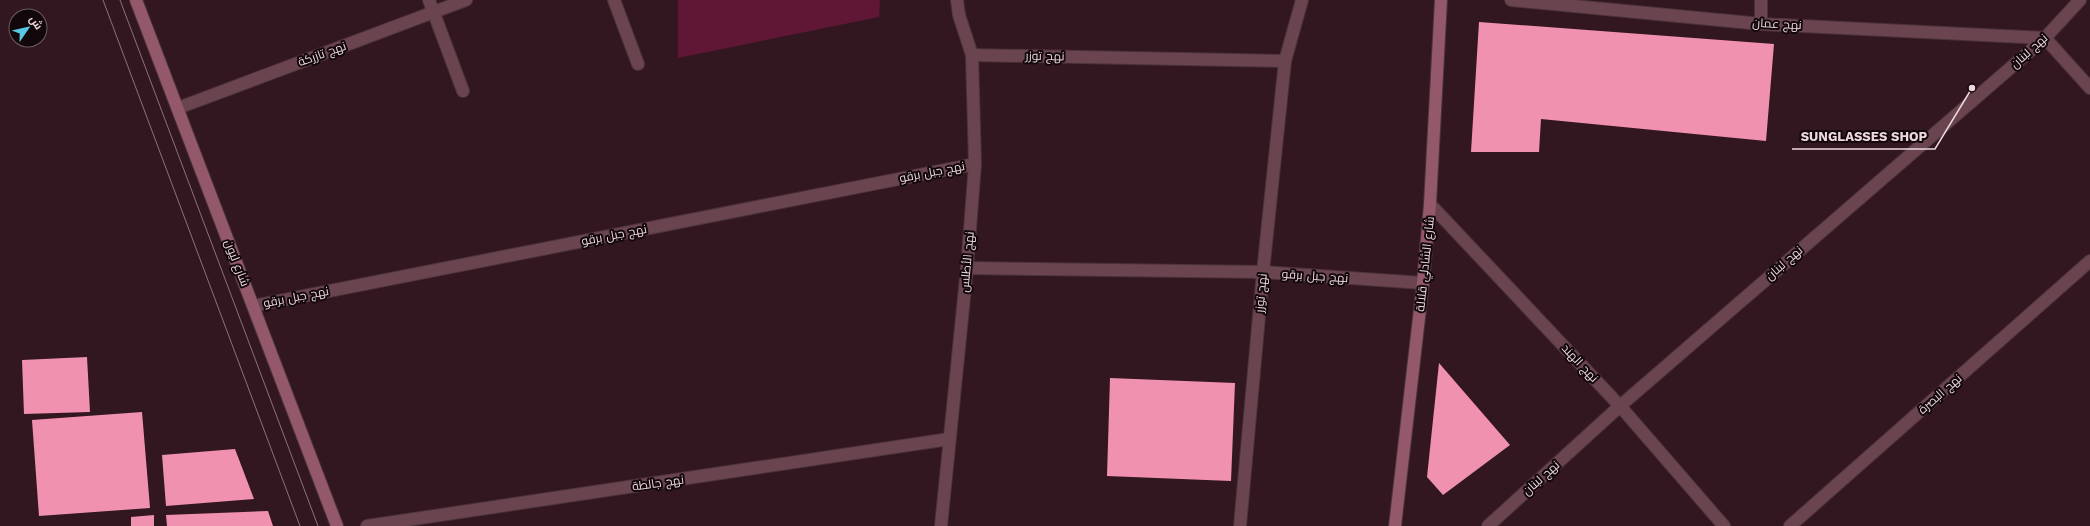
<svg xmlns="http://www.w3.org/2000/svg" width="2090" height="526" font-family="'Work Sans',Cairo,sans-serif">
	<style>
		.green { fill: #601635 }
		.building { fill: #f191b0 }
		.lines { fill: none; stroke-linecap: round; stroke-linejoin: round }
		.street-casing { stroke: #4c323b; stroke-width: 14 }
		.secondary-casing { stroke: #4c323b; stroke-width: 14 }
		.street { stroke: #6a4550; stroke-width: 12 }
		.secondary { stroke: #93586a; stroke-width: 12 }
		.tram { stroke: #8a737a; stroke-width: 1 }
		.labels { text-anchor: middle; stroke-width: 4; stroke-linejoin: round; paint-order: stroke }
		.street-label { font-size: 12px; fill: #ecd8de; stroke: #12070a }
		.leader { fill: none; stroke: #ecd8de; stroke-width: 1.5 }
		.callout-dot { fill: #ecd8de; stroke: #12070a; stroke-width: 1.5 }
		.callout-label { font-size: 13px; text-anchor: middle; font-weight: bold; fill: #ecd8de; stroke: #12070a; stroke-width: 4; stroke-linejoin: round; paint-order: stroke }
	</style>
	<rect width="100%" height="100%" fill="#321720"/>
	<path class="green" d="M 678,0 L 880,0 L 879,17 L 678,58 Z"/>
	<g class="building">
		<path d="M 1479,22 L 1774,44 L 1766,141 L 1541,119 L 1539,152 L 1471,152 Z"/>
		<path d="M 87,357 L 90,412 L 24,414 L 22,360 Z"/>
		<path d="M 1439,363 L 1510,445 L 1443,495 L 1427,477 Z"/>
		<path d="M 1110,378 L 1235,383 L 1231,481 L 1107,476 Z"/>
		<path d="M 142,412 L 150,508 L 39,516 L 32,420 Z"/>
		<path d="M 235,449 L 254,499 L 166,506 L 162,455 Z"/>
		<path d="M 268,511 L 273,526 L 167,526 L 166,515 Z"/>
		<path d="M 154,515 L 154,526 L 131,526 L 131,517 Z"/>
	</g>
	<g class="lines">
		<g class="street-casing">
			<g id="street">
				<path d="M 429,0 L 463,91"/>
				<path d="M 614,0 L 638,64"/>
				<path d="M 1511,0 L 1761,24 L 2045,38 L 2090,88"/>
				<path d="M 1761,0 L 1761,24"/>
				<path d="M 972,55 L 1285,61"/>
				<path d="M 178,108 L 466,0"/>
				<path d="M 1430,204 L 1620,406 L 1724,526"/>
				<path d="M 967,268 L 1263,272 L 1423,283"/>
				<path d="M 253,306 L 975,164"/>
				<path d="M 367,526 L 949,439"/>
				<path d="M 941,526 L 967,268 L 975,164 L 972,55 L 959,15 L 957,0"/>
				<path d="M 1240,526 L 1263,272 L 1285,61 L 1302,0"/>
				<path d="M 1488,526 L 1620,406 L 2045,38 L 2080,0"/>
				<path d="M 1790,526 L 2090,261"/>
			</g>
		</g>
		<g class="secondary-casing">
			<g id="secondary">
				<path d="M 136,0 L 337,526"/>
				<path d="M 1395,526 L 1423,283 L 1430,204 L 1441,0"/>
			</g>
		</g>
		<use href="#street" class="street"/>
		<use href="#secondary" class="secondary"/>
		<g class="tram">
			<path d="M 103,0 L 300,526"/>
			<path d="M 120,0 L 318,526"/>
		</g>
	</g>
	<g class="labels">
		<g class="street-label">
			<text transform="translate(1777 24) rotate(3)" y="4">نهج عمان</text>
			<text transform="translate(2029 51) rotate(-42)" y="4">نهج لبنان</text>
			<text transform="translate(322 54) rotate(-20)" y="4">نهج تازركة</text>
			<text transform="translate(1045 56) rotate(1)" y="4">نهج توزر</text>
			<text transform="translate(932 172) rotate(-11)" y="4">نهج جبل برقو</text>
			<text transform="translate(614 235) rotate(-11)" y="4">نهج جبل برقو</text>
			<text transform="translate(967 262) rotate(-85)" y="4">نهج الأطلس</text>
			<text transform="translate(237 263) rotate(69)" y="4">شارع ليون</text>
			<text transform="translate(1784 263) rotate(-41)" y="4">نهج لبنان</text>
			<text transform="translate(1425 264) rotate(-84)" y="4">شارع الشادلي قلالة</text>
			<text transform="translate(1315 276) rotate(4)" y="4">نهج جبل برقو</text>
			<text transform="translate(1261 293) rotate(-85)" y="4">نهج توزر</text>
			<text transform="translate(296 297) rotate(-11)" y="4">نهج جبل برقو</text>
			<text transform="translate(1580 363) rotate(47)" y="4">نهج الهند</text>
			<text transform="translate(1940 394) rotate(-41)" y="4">نهج البصرة</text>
			<text transform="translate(1541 478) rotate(-42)" y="4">نهج لبنان</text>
			<text transform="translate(658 483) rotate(-8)" y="4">نهج جالطة</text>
		</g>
	</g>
	<path class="leader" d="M1972 88L1935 149H1792"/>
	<circle class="callout-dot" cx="1972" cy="88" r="4"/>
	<g class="callout-label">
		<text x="1864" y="141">SUNGLASSES SHOP</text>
	</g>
	<g transform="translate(28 28) rotate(56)"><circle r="19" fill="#12070a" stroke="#695b5f"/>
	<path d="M0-3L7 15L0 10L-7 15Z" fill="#59c8e5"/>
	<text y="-6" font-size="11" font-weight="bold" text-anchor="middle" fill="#ecd8de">ش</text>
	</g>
</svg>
